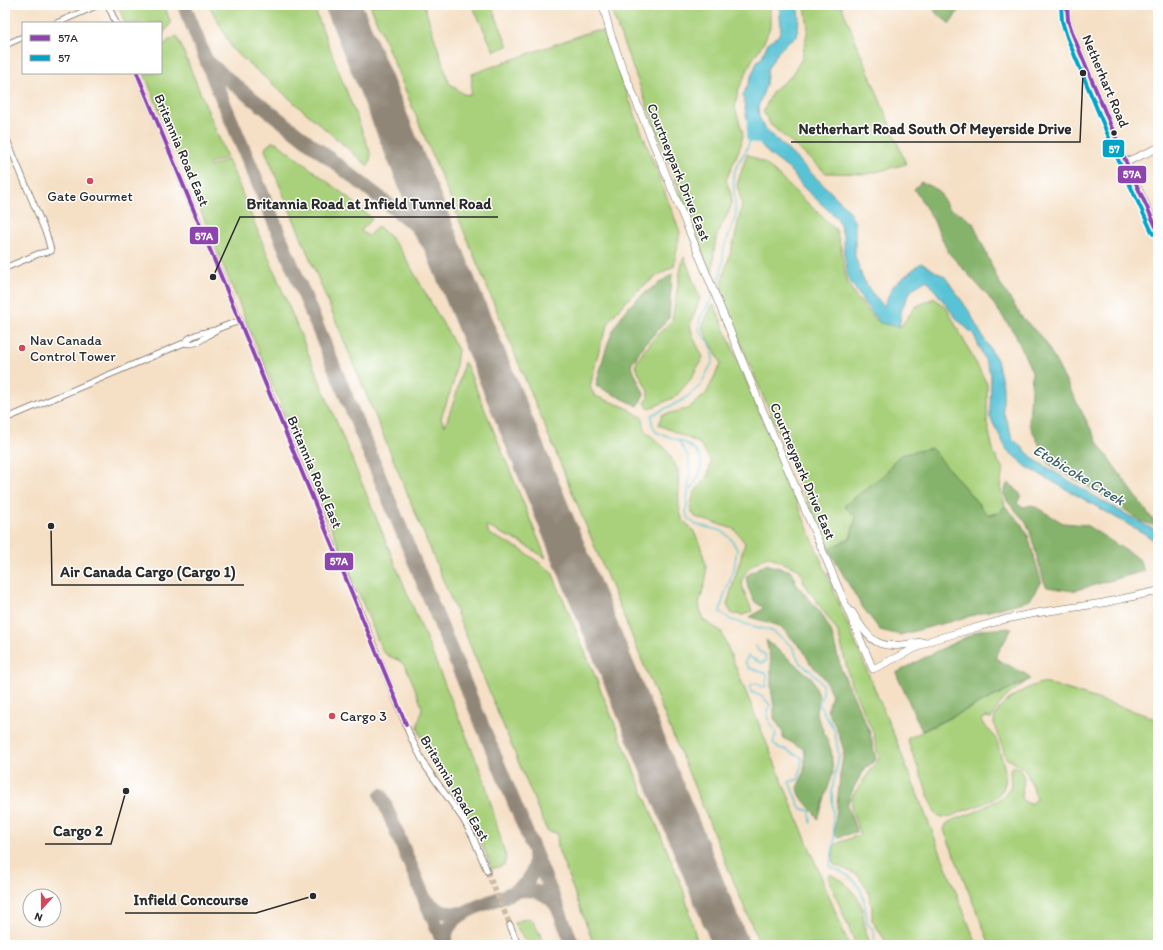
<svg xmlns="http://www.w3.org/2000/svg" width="1163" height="950" font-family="Itim,sans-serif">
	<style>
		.green { fill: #a9d17c; stroke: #6a7e54 }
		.forest { fill: #86b36c; stroke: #586f4c }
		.water { fill: #59c3d5; stroke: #427780 }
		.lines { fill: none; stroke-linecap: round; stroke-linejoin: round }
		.stream { stroke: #59c3d5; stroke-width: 1.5 }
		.river { stroke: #59c3d5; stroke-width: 10 }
		.taxiway { stroke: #908678; stroke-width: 14 }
		.runway { stroke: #908678; stroke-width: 36 }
		.minor-tunnel { stroke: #cdbca7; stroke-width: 5.5; stroke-dasharray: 5.5 3; stroke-linecap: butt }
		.minor-casing { stroke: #726a61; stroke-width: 7 }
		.tertiary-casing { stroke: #726a61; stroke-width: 8 }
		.minor { stroke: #fff; stroke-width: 5.5 }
		.tertiary { stroke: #fff; stroke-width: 7 }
		.bus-1-casing { stroke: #fff; stroke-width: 7 }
		.bus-2-casing { stroke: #fff; stroke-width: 7 }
		.bus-1 { stroke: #8e44ad; stroke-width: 4 }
		.bus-2 { stroke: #02a3c6; stroke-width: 4 }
		.bus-dot { fill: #2b2b2b; stroke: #fff; stroke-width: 1.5 }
		.poi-dot { fill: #d1495b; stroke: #fff; stroke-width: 1.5 }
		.labels { text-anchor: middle; stroke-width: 3; stroke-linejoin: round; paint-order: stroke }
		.street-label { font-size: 14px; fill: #2b2b2b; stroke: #fff }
		.poi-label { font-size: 14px; fill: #2b2b2b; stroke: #fff; text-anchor: start }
		.water-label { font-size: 15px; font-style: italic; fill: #3b6066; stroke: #fff }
		.leader { fill: none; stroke: #2b2b2b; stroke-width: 1.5 }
		.callout-dot { fill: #2b2b2b; stroke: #fff; stroke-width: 1.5 }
		.callout-label { font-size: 15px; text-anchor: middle; font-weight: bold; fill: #2b2b2b; stroke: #fff; stroke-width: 3; stroke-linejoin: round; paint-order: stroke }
		.line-badge { stroke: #fff; stroke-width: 1.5 }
		.badge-label { font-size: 11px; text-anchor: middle; font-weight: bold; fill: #fff }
	</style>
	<rect width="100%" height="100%" fill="#fff"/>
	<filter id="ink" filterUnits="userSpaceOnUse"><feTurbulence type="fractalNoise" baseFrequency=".025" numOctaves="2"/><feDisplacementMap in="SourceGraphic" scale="8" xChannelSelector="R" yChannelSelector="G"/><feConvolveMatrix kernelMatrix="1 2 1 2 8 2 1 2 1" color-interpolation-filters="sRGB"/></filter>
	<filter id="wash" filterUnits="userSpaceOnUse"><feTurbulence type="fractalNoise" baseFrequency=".012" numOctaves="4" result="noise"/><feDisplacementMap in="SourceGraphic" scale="16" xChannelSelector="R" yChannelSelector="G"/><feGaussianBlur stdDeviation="0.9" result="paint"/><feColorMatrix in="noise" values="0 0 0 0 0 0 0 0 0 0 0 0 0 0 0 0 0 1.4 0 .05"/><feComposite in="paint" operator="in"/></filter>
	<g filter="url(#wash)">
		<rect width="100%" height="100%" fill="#f5e0c6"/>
		<g class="green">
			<path d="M 118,5 L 164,5 L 171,23 L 161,37 L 161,23 L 125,23 Z"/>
			<path d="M 209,5 L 313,5 L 371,154 L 370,161 L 368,166 L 233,50 Z"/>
			<path d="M 370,5 L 424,5 L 449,83 L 463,94 L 471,95 L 472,74 L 592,31 L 603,31 L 680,232 L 674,266 C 653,277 619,302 608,325 C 599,344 595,367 590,387 L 595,396 L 625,407 L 643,418 L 645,431 L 666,449 L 678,470 L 679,506 L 682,519 L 693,530 L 699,542 L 706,565 L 706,579 L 699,604 L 703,620 L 721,631 L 849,945 L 760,945 Z"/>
			<path d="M 472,5 L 491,5 L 508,46 L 494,51 Z"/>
			<path d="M 609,5 L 770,5 L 770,27 L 764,42 L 752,60 L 738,91 L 735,108 L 743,133 L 741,145 L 726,180 C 727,184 730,190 731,195 C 734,209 723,220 718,232 C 713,247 714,261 712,276 Z"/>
			<path d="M 805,5 L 841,5 L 906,164 L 868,174 L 826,173 L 771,125 L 763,112 L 773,91 L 790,77 L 802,59 L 808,28 Z"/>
			<path d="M 177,36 L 227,157 L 209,164 L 210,167 L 228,159 L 484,779 L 506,858 L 504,865 L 492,869 C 483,846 474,824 460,803 C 449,784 434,768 425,748 C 424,741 419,734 418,726 C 418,720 422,714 422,707 C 419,699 409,671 404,665 C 396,656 388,659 382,650 L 144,73 L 161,73 L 161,47 L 168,41 Z"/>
			<path d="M 272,142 L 276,142 L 286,150 L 350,199 L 372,219 L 361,231 L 368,236 L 378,226 L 392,239 L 402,252 L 458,350 L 453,384 L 441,418 L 445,426 L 456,395 L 464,362 L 466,364 L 546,558 L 522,543 L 486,526 L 489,534 L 520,549 L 552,572 L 683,889 L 698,945 L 594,945 L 558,849 L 557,833 L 547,831 L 265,150 L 266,147 Z"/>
			<path d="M 747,154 L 766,164 L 836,230 L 841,248 L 846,279 L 855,296 L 875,319 L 901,326 L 915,307 L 934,298 L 947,309 L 987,384 L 987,423 L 994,454 L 1003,469 L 1000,487 L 1005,506 L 998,513 L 988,515 L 931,448 L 893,462 L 886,473 L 844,506 L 856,516 L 850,538 L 828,549 L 721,297 L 724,274 L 736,234 L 742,204 L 737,185 Z"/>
			<path d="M 684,257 L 700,298 L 690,325 L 693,337 L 703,357 L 691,379 L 675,397 L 649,409 L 645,403 L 648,398 L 648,391 L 635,365 L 644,351 L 659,333 L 672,321 L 681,267 Z"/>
			<path d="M 712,305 L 715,306 L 896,740 L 977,945 L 885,945 L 885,940 L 872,920 L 872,907 L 868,891 L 858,875 L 833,864 L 834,845 L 860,834 L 851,809 L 853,795 L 879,759 L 873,732 L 851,684 L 838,632 L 804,583 L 800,570 L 768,556 C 758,561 742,570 742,583 C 743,592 749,602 752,611 L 743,615 L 732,614 L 727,605 L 745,543 L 734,529 L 695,517 L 690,508 L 694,493 L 708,475 L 711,461 L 699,443 L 659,425 L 662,415 L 687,409 L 706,394 L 721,363 L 702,327 Z"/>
			<path d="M 1030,679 C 1014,690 999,700 991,719 L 988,717 L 981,719 C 984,730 990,728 994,736 C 998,742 999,750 1001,756 C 1014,793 998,799 966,810 C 955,814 945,822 935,813 L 907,739 Z"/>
			<path d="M 1041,683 L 1054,685 L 1158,719 L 1158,945 L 990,945 L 944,830 L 946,824 L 953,820 L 973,813 L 1002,798 L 1011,786 L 1010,769 L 1014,766 L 1019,768 L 1024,777 L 1022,794 L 1023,801 L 1031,804 L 1037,799 L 1026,771 L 1020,766 L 1006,758 C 1004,750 995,730 994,723 C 993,705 1026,687 1041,683 Z"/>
			<path d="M 830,874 L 843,881 L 857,897 L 862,907 L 865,931 L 871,945 L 856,945 L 828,877 Z"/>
			<path d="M 527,918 L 532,920 L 546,945 L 526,945 L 522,935 L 514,923 Z"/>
		</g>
		<g class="forest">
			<path d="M 932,5 L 962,5 L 950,24 L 936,13 Z"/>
			<path d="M 921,182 L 938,190 L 949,209 L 961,214 L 973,223 L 998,280 L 1021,316 L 1045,341 L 1099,445 L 1158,527 L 1141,521 L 1118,505 L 1049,464 L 1029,424 L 1032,372 L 1015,334 L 988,296 L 948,252 L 933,219 L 914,189 Z"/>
			<path d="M 672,274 L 669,318 L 645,344 L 631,365 L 644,394 L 638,406 L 596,386 C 604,356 610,323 634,302 C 646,291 660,283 672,274 Z"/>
			<path d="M 931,448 L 988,515 L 998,513 L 1005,506 L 1020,522 L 1028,536 L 1041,581 L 1030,600 L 900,635 L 880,630 L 861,605 L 828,549 L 851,538 L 856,517 L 844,506 L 886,473 L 893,462 L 900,455 Z"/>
			<path d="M 1008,483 L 1014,487 L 1021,495 L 1017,504 L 1023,507 L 1032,505 L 1063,523 L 1086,525 L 1139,559 L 1144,571 L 1073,591 L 1047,587 L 1044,582 L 1029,528 L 1024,520 L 1007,501 L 1004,494 L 1004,491 Z"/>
			<path d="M 765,564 L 791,571 L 797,585 L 821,613 L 831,631 L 841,669 L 870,733 L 876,760 L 864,769 L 853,789 L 847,806 L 857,832 L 838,837 L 834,835 L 840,776 L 844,751 L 837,729 L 827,710 L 832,695 L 824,678 L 810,663 L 803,650 L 780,626 L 750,617 L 764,608 L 755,602 L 748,588 L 746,576 Z"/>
			<path d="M 1012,628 L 995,658 L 1027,675 L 1030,679 L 922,731 L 896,673 L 935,652 L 981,630 Z"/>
			<path d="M 766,640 L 812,678 L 819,696 L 816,713 L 831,750 L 833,772 L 818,819 C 813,809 798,799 798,787 C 798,784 801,780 802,778 C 805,768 806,759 804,749 L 783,738 L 783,732 L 774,718 L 774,706 L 771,688 L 771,663 Z"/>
		</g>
		<path class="water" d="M 779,5 L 797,5 L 799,17 L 797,37 L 790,40 L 778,52 L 768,68 L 766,85 L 758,107 L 759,117 L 765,128 L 847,208 L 855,223 L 855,256 L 862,277 L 872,293 L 884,306 L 892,287 L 921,263 L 945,277 L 969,311 L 981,334 L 997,360 L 1003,386 L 1003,411 L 1013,439 L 1035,460 L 1106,503 L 1158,532 L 1158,543 L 1145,534 L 1027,467 L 1007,450 L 990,417 L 991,374 L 974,335 L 956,318 L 927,280 L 912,289 L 902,308 L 899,327 L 880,323 L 865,304 L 848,278 L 844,252 L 844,238 L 838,219 L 803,187 L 790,170 L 768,153 L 750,131 L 746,114 L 743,96 L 758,60 L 761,59 L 768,43 L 779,35 L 781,27 Z"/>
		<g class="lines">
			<g class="stream">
				<path d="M 716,290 L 722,269 L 724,247 L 736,216 L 733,176 L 738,163 L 746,151 L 751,137"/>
				<path d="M 713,297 L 700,318 L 699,330 L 711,345 L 713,361 L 700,386 L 683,400 L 652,415 L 652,424 L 656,432 L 678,440 L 688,456 L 690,471 L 686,512 L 688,519 L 697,525 L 722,531 L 731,539 L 737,549 L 734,569 L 723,599 L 720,612 L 731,620 L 738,622 L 772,631 L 792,646 L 800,663 L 813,673 L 822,684 L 823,694 L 819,705 L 834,729 L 839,755 L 832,791 L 834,843 L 830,865 L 832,868 C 862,878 865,895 867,924 L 874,930 L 875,945"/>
				<path d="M 679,440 C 687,443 691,446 697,452 C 707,466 698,477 691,490"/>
				<path d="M 756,646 L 760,652 L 765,654 L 766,661 L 761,663 L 748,656 L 745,662 L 749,668 L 767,674 L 766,686 L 762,687 L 758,683 L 752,684 L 750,688 L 753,693 L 762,696 L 770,705 L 767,717 L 776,733 L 773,743 L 779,748 L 784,749 L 802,758 L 799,779 L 789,782 L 800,808 L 810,811 L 811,823"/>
			</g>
			<path class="river" d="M 752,120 L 751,137 L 770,141"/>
			<g class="taxiway">
				<path d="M 184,5 L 214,80 L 253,171 L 573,945"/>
				<path d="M 207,61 L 235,85 L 415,225 L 444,265 L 465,300"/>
				<path d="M 381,795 L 444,945"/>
				<path d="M 514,892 C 529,888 546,891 556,905"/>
				<path d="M 426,900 C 440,913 444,914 463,913"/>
				<path d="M 716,907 L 728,945"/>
				<path d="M 444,945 C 445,940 446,931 449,927 C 469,895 541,904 534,854"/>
			</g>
			<path class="runway" d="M 343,5 L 731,945"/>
		</g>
	</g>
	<g filter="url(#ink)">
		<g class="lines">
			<path class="minor-tunnel" d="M 487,871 L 510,925"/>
			<g class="minor-casing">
				<g id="minor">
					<path d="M 108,5 L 116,23"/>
					<path d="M 1067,5 L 1068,20 L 1073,35 L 1126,162"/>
					<path d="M 57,23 L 98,5"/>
					<path d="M 5,45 L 23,37"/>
					<path d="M 137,73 L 365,623 L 411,738 L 426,767 L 463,819 L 473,837 L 487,871"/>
					<path d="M 5,135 L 47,236 L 51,251 L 38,254 L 5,268"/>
					<path d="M 184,343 C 196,347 206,336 216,330 C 223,326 232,324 239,321"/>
					<path d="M 5,419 L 184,343 C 191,334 205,332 216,330"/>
					<path d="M 510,925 L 518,945"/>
				</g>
			</g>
			<g class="tertiary-casing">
				<g id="tertiary">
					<path d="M 603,5 L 610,32 L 622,67 L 760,404 L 873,669 L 932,640 L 954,634 L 1006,619 L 1036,613 L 1103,603 L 1158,591"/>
					<path d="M 1158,148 L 1126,162 L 1158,231"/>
					<path d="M 852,612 C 874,649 882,649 922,642"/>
				</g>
			</g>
			<use href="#minor" class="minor"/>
			<use href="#tertiary" class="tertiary"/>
			<g class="bus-1-casing">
				<g id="bus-1">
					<path d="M 1067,5 L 1068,20 L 1073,35 L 1126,162 L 1158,231"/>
					<path d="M 137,73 L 406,724"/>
				</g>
			</g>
			<g class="bus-2-casing">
				<path id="bus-2" d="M 1061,5 L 1062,21 L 1067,37 L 1120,164 L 1153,234"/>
			</g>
			<use href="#bus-1" class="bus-1"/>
			<use href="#bus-2" class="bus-2"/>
		</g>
	</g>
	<circle class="bus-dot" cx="1114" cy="133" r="3.5"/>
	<g class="poi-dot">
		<circle cx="90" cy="181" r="4"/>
		<circle cx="22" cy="348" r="4"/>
		<circle cx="332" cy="716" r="4"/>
	</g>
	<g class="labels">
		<g class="street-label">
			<text transform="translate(1106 81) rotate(67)" y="5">Netherhart Road</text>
			<text transform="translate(182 150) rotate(67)" y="5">Britannia Road East</text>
			<text transform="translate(679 172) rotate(68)" y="5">Courtneypark Drive East</text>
			<text transform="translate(803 471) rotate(67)" y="5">Courtneypark Drive East</text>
			<text transform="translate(315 472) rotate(67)" y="5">Britannia Road East</text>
			<text transform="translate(455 788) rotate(59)" y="5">Britannia Road East</text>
		</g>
		<g class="poi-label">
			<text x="90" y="201" text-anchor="middle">Gate Gourmet</text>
			<text x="30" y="345">Nav Canada<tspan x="30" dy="16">Control Tower</tspan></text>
			<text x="340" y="721">Cargo 3</text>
		</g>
		<g class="water-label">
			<text transform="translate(1079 475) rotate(31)" y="5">Etobicoke Creek</text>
		</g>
	</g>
	<path class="leader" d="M1083 73L1080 142H791M213 277L240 217H498M51 526L52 585H244M126 791L111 844H45M313 896L256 913H125"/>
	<g class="callout-dot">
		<circle cx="1083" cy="73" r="4"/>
		<circle cx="213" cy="277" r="4"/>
		<circle cx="51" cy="526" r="4"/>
		<circle cx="126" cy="791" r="4"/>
		<circle cx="313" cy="896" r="4"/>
	</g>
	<g class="callout-label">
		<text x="935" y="134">Netherhart Road South Of Meyerside Drive</text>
		<text x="369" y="209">Britannia Road at Infield Tunnel Road</text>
		<text x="148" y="577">Air Canada Cargo (Cargo 1)</text>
		<text x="78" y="836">Cargo 2</text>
		<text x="191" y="905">Infield Concourse</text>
	</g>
	<g class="line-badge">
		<rect x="1102" y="139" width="23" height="19" rx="4" fill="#02a3c6"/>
		<rect x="1117" y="165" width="30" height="19" rx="4" fill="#8e44ad"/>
		<rect x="189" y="226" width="30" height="19" rx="4" fill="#8e44ad"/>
		<rect x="324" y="552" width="30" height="19" rx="4" fill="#8e44ad"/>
	</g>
	<g class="badge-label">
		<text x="1114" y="153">57</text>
		<text x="1132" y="178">57A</text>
		<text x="204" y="240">57A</text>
		<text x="339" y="565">57A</text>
	</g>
	<rect width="1163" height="950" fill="none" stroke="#fff" stroke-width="20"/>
	<rect x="22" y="22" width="140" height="52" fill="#ffffff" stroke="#aaaaaa"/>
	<rect x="30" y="35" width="20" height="6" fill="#8e44ad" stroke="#aaaaaa"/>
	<text x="58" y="42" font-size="12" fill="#2b2b2b">57A</text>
	<rect x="30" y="55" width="20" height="6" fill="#02a3c6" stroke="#aaaaaa"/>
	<text x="58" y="62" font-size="12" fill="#2b2b2b">57</text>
	<g transform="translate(42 908) rotate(201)"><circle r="19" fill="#ffffff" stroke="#aaaaaa"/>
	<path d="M0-3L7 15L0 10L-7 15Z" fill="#d1495b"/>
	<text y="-6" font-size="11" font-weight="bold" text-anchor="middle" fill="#2b2b2b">N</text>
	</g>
</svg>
